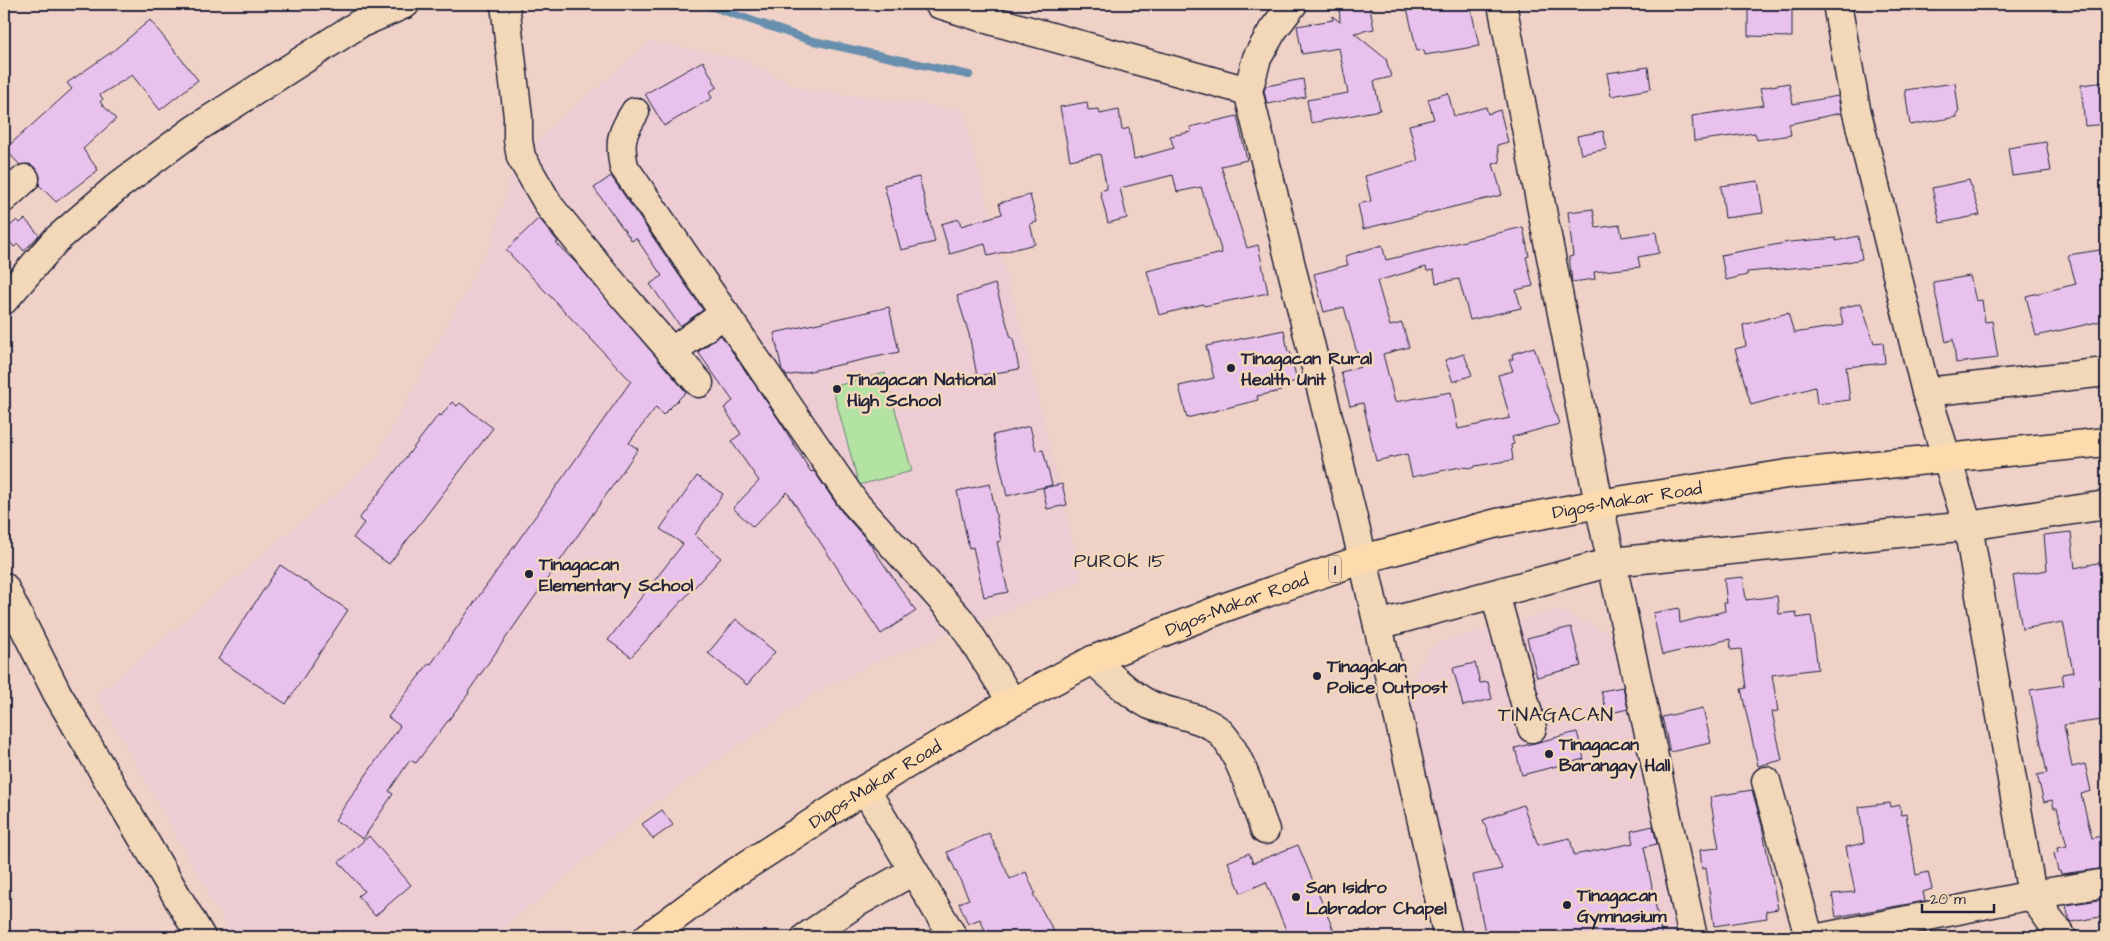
<svg xmlns="http://www.w3.org/2000/svg" width="2110" height="941" font-family="'Architects Daughter',sans-serif">
	<style>
		.built { fill: #edccd3 }
		.green { fill: #b2e3a3; stroke: #6a826f }
		.lines { fill: none; stroke-linecap: round; stroke-linejoin: round }
		.stream { stroke: #688fad; stroke-width: 8 }
		.building { fill: #e8c2ec; stroke: #22223b }
		.minor-casing { stroke: #22223b; stroke-width: 31 }
		.highway-casing { stroke: #22223b; stroke-width: 31 }
		.minor { stroke: #f2d7b9; stroke-width: 28 }
		.highway { stroke: #fedbac; stroke-width: 28 }
		.poi-dot { fill: #22223b; stroke: #f2d7b9; stroke-width: 2 }
		.labels { text-anchor: middle; stroke-width: 5; stroke-linejoin: round; paint-order: stroke }
		.shield { fill: #f2d7b9; stroke: #605861; stroke-width: 1 }
		.shield-label { font-size: 16px; font-weight: bold; fill: #22223b }
		.poi-label { font-size: 18px; font-weight: bold; fill: #22223b; stroke: #f2d7b9; text-anchor: start }
		.street-label { font-size: 18px; fill: #22223b; stroke: #f2d7b9 }
		.neighbourhood-label { font-size: 19px; letter-spacing: 1px; fill: #22223b; stroke: #f2d7b9 }
		.quarter-label { font-size: 20px; letter-spacing: 1px; fill: #22223b; stroke: #f2d7b9 }
	</style>
	<rect width="100%" height="100%" fill="#efd1c8"/>
	<filter id="ink" filterUnits="userSpaceOnUse"><feTurbulence type="fractalNoise" baseFrequency=".02" numOctaves="2"/><feDisplacementMap in="SourceGraphic" scale="10" xChannelSelector="R" yChannelSelector="G"/><feConvolveMatrix kernelMatrix="1 2 1 2 8 2 1 2 1" color-interpolation-filters="sRGB"/></filter>
	<g filter="url(#ink)">
		<g class="built">
			<path d="M 650,41 L 745,60 L 797,88 L 962,110 L 1026,347 L 1082,581 L 873,663 L 813,694 L 653,804 L 493,937 L 233,937 L 97,695 L 375,460 L 491,244 L 516,159 Z"/>
			<path d="M 1559,610 L 1617,637 L 1681,936 L 1459,937 L 1405,689 L 1435,644 Z"/>
		</g>
		<path class="green" d="M 885,373 L 912,471 L 859,485 L 832,387 Z"/>
		<g class="lines">
			<path class="stream" d="M 704,4 L 809,40 L 969,75"/>
		</g>
		<g class="building">
			<path d="M 1339,4 L 1369,4 L 1374,29 L 1354,33 L 1386,59 L 1391,77 L 1374,81 L 1380,110 L 1311,123 L 1307,100 L 1348,93 L 1339,48 L 1302,54 L 1297,26 L 1333,20 L 1332,16 L 1340,22 Z"/>
			<path d="M 1406,4 L 1470,4 L 1479,46 L 1425,55 L 1424,50 L 1417,51 Z"/>
			<path d="M 1767,4 L 1789,4 L 1789,6 L 1792,6 L 1792,37 L 1748,36 L 1748,5 Z"/>
			<path d="M 150,20 L 198,80 L 160,110 L 132,75 L 100,95 L 103,99 L 100,102 L 116,119 L 83,149 L 98,170 L 56,202 L 39,185 L 40,176 L 36,168 L 29,164 L 20,165 L 5,149 L 72,89 L 67,83 L 113,51 Z"/>
			<path d="M 703,61 L 717,87 L 709,92 L 712,98 L 664,126 L 645,94 Z"/>
			<path d="M 1648,67 L 1651,89 L 1611,96 L 1607,73 Z"/>
			<path d="M 1303,79 L 1306,97 L 1267,104 L 1264,91 L 1266,86 Z"/>
			<path d="M 2106,82 L 2106,124 L 2085,126 L 2081,85 Z"/>
			<path d="M 1789,83 L 1793,104 L 1838,96 L 1841,113 L 1789,124 L 1791,135 L 1757,140 L 1755,133 L 1694,141 L 1692,116 L 1764,105 L 1760,88 Z"/>
			<path d="M 1955,83 L 1959,113 L 1957,113 L 1957,117 L 1910,125 L 1905,90 Z"/>
			<path d="M 1448,93 L 1454,116 L 1486,107 L 1488,114 L 1500,110 L 1508,142 L 1497,145 L 1500,162 L 1493,164 L 1502,195 L 1363,229 L 1358,204 L 1371,201 L 1365,176 L 1418,161 L 1409,125 L 1434,119 L 1428,99 Z"/>
			<path d="M 1087,102 L 1088,110 L 1099,109 L 1100,114 L 1119,110 L 1122,130 L 1129,128 L 1134,159 L 1174,148 L 1170,136 L 1191,132 L 1190,127 L 1237,116 L 1247,160 L 1221,166 L 1247,248 L 1258,245 L 1268,293 L 1204,306 L 1203,304 L 1159,315 L 1147,271 L 1222,253 L 1201,187 L 1177,192 L 1173,175 L 1120,188 L 1127,218 L 1108,223 L 1100,191 L 1107,189 L 1100,154 L 1070,160 L 1060,107 Z"/>
			<path d="M 1603,131 L 1607,149 L 1581,154 L 1577,136 Z"/>
			<path d="M 2046,142 L 2051,171 L 2012,176 L 2008,148 Z"/>
			<path d="M 611,176 L 703,310 L 680,326 L 650,284 L 662,276 L 636,238 L 632,241 L 594,188 Z"/>
			<path d="M 919,177 L 935,242 L 901,250 L 884,185 Z"/>
			<path d="M 1969,180 L 1980,215 L 1940,223 L 1932,188 Z"/>
			<path d="M 1758,181 L 1763,213 L 1725,218 L 1721,186 Z"/>
			<path d="M 1030,195 L 1037,222 L 1030,224 L 1035,244 L 988,256 L 985,244 L 950,254 L 941,224 L 959,219 L 961,226 L 1002,214 L 999,203 Z"/>
			<path d="M 1593,209 L 1596,228 L 1620,225 L 1622,237 L 1656,232 L 1659,253 L 1638,257 L 1640,267 L 1594,272 L 1595,279 L 1572,282 L 1569,257 L 1573,256 L 1568,212 Z"/>
			<path d="M 539,218 L 558,242 L 556,243 L 576,263 L 686,392 L 663,415 L 656,407 L 629,443 L 638,449 L 625,468 L 468,692 L 469,693 L 416,763 L 410,760 L 389,791 L 393,794 L 363,839 L 335,820 L 400,726 L 388,717 L 429,663 L 431,664 L 631,381 L 506,250 Z"/>
			<path d="M 25,219 L 39,235 L 24,251 L 18,244 L 14,247 L 4,234 L 4,231 L 17,220 L 20,223 Z"/>
			<path d="M 1523,227 L 1529,256 L 1526,257 L 1533,286 L 1516,290 L 1521,308 L 1470,320 L 1459,279 L 1436,283 L 1434,270 L 1427,271 L 1426,267 L 1377,281 L 1390,326 L 1402,323 L 1409,347 L 1383,354 L 1395,402 L 1451,392 L 1458,429 L 1510,418 L 1498,375 L 1513,371 L 1509,360 L 1513,359 L 1512,354 L 1534,347 L 1559,424 L 1512,437 L 1514,444 L 1511,445 L 1513,460 L 1475,466 L 1474,468 L 1460,467 L 1412,477 L 1407,454 L 1376,461 L 1363,403 L 1350,406 L 1341,372 L 1361,367 L 1344,307 L 1324,312 L 1314,274 L 1348,265 L 1345,256 L 1382,245 L 1386,260 Z"/>
			<path d="M 1858,236 L 1862,259 L 1837,264 L 1747,272 L 1747,275 L 1726,280 L 1721,255 L 1790,242 L 1836,238 L 1836,241 Z"/>
			<path d="M 2106,249 L 2106,320 L 2036,336 L 2026,296 L 2076,284 L 2068,255 Z"/>
			<path d="M 1970,276 L 1976,301 L 1982,300 L 1985,322 L 1992,321 L 1998,358 L 1956,363 L 1953,339 L 1946,342 L 1933,282 Z"/>
			<path d="M 995,284 L 1011,338 L 1013,338 L 1019,369 L 977,376 L 969,334 L 957,296 Z"/>
			<path d="M 1861,303 L 1874,343 L 1883,342 L 1885,363 L 1846,367 L 1850,400 L 1817,404 L 1815,387 L 1751,405 L 1735,349 L 1746,346 L 1743,325 L 1788,313 L 1794,333 L 1844,325 L 1839,309 Z"/>
			<path d="M 889,307 L 899,352 L 787,376 L 782,370 L 774,333 Z"/>
			<path d="M 1284,330 L 1288,352 L 1290,351 L 1297,381 L 1280,385 L 1281,391 L 1257,396 L 1258,400 L 1187,418 L 1179,386 L 1214,378 L 1206,346 Z"/>
			<path d="M 721,335 L 779,420 L 811,472 L 814,471 L 841,511 L 867,540 L 916,611 L 881,634 L 787,492 L 753,527 L 733,508 L 759,481 L 731,441 L 741,434 L 724,408 L 733,401 L 698,352 Z"/>
			<path d="M 1464,354 L 1472,375 L 1453,382 L 1445,360 Z"/>
			<path d="M 452,402 L 457,406 L 460,403 L 493,428 L 389,564 L 353,538 L 364,523 L 359,519 L 439,414 L 441,416 Z"/>
			<path d="M 1030,426 L 1036,451 L 1043,450 L 1052,485 L 1007,496 L 993,435 Z"/>
			<path d="M 697,476 L 723,494 L 695,535 L 721,558 L 631,657 L 608,640 L 683,544 L 660,529 Z"/>
			<path d="M 990,484 L 1001,541 L 997,542 L 1008,592 L 984,597 L 973,547 L 969,548 L 957,491 Z"/>
			<path d="M 1062,484 L 1067,505 L 1047,509 L 1043,488 Z"/>
			<path d="M 2071,532 L 2075,568 L 2106,561 L 2106,709 L 2101,710 L 2102,720 L 2064,725 L 2072,767 L 2085,764 L 2091,791 L 2081,794 L 2092,838 L 2106,835 L 2106,868 L 2061,874 L 2060,871 L 2058,871 L 2054,853 L 2058,852 L 2057,848 L 2067,846 L 2057,808 L 2054,808 L 2052,800 L 2044,802 L 2037,775 L 2047,773 L 2030,690 L 2064,685 L 2062,674 L 2073,672 L 2063,622 L 2022,629 L 2013,576 L 2047,570 L 2044,535 Z"/>
			<path d="M 280,565 L 348,610 L 286,704 L 218,659 Z"/>
			<path d="M 1743,577 L 1746,600 L 1777,596 L 1779,614 L 1796,612 L 1797,618 L 1811,616 L 1818,669 L 1772,675 L 1778,711 L 1772,712 L 1782,760 L 1758,766 L 1741,689 L 1746,688 L 1741,649 L 1731,650 L 1730,639 L 1662,655 L 1653,613 L 1679,608 L 1680,623 L 1725,611 L 1724,603 L 1727,603 L 1724,579 Z"/>
			<path d="M 736,619 L 775,652 L 747,685 L 708,653 Z"/>
			<path d="M 1571,627 L 1581,666 L 1537,677 L 1527,638 Z"/>
			<path d="M 1475,663 L 1480,683 L 1488,682 L 1492,699 L 1463,706 L 1453,668 Z"/>
			<path d="M 1623,687 L 1628,709 L 1607,714 L 1601,691 Z"/>
			<path d="M 1703,708 L 1711,743 L 1670,752 L 1662,717 Z"/>
			<path d="M 1577,732 L 1584,759 L 1522,775 L 1515,748 Z"/>
			<path d="M 1752,790 L 1762,826 L 1778,909 L 1766,911 L 1767,918 L 1714,926 L 1706,868 L 1702,869 L 1700,850 L 1719,848 L 1710,797 Z"/>
			<path d="M 1890,803 L 1891,807 L 1900,805 L 1901,815 L 1906,814 L 1916,875 L 1928,872 L 1932,889 L 1923,892 L 1925,901 L 1836,917 L 1832,894 L 1855,892 L 1846,847 L 1864,843 L 1859,807 Z"/>
			<path d="M 1523,805 L 1538,845 L 1570,838 L 1574,855 L 1634,843 L 1631,831 L 1653,826 L 1657,844 L 1644,847 L 1662,937 L 1486,937 L 1473,875 L 1502,869 L 1483,820 Z"/>
			<path d="M 662,810 L 673,825 L 653,839 L 642,824 Z"/>
			<path d="M 989,833 L 1010,879 L 1026,872 L 1035,893 L 1033,894 L 1057,937 L 988,937 L 980,919 L 968,924 L 959,903 L 969,899 L 947,852 Z"/>
			<path d="M 369,836 L 411,885 L 375,916 L 358,896 L 364,891 L 339,862 Z"/>
			<path d="M 1298,845 L 1333,929 L 1314,937 L 1289,937 L 1266,882 L 1241,893 L 1228,862 L 1249,853 L 1253,863 Z"/>
			<path d="M 2106,899 L 2106,916 L 2071,922 L 2069,920 L 2066,905 Z"/>
			<path d="M 1932,931 L 1934,937 L 1902,937 Z"/>
		</g>
		<g class="lines">
			<g class="minor-casing">
				<g id="minor">
					<path d="M 505,4 L 518,117 L 518,140 L 521,157 L 550,207 L 623,296 L 699,383"/>
					<path d="M 939,4 L 990,20 L 1248,91"/>
					<path d="M 1293,4 L 1273,30 L 1257,58 L 1248,91 L 1363,559 L 1448,937"/>
					<path d="M 1502,4 L 1599,504 L 1693,937"/>
					<path d="M 1837,4 L 1856,109 L 1926,392 L 1968,526 L 2032,895 L 2062,937"/>
					<path d="M 635,112 C 621,134 619,141 624,167 L 854,502 L 961,621 L 1012,702"/>
					<path d="M 4,198 L 25,179"/>
					<path d="M 4,300 L 55,241 L 118,186 L 195,129 L 359,24 L 405,4"/>
					<path d="M 671,352 L 725,313"/>
					<path d="M 1926,392 L 2106,372"/>
					<path d="M 4,587 L 57,693 L 201,937"/>
					<path d="M 1495,594 L 1532,728"/>
					<path d="M 1378,625 L 1612,562 L 1968,526 L 2106,505"/>
					<path d="M 1093,660 C 1111,676 1129,694 1150,705 C 1171,714 1206,717 1221,733 C 1241,755 1254,802 1265,830"/>
					<path d="M 1766,781 L 1809,937"/>
					<path d="M 865,789 L 953,937"/>
					<path d="M 806,937 L 858,902 L 913,871"/>
					<path d="M 1824,937 L 2032,895 L 2106,883"/>
				</g>
			</g>
			<g class="highway-casing">
				<g id="highway">
					<path id="s1" d="M 648,937 L 730,876 L 865,789 L 992,713 L 1093,660 L 1226,607 L 1363,559 L 1497,523 L 1599,504 L 1787,474 L 2106,442"/>
				</g>
			</g>
			<use href="#minor" class="minor"/>
			<use href="#highway" class="highway"/>
		</g>
	</g>
	<g class="poi-dot">
		<circle cx="1231" cy="368" r="5"/>
		<circle cx="837" cy="389" r="5"/>
		<circle cx="529" cy="574" r="5"/>
		<circle cx="1317" cy="676" r="5"/>
		<circle cx="1549" cy="754" r="5"/>
		<circle cx="1296" cy="897" r="5"/>
		<circle cx="1567" cy="905" r="5"/>
	</g>
	<g class="labels">
		<rect class="shield" x="1329" y="555.5" width="12" height="27" rx="4"/>
		<g class="shield-label">
			<text x="1335" y="575">1</text>
		</g>
		<g class="poi-label">
			<text x="1241" y="364">Tinagacan Rural<tspan x="1241" dy="21">Health Unit</tspan></text>
			<text x="847" y="385">Tinagacan National<tspan x="847" dy="21">High School</tspan></text>
			<text x="539" y="570">Tinagacan<tspan x="539" dy="21">Elementary School</tspan></text>
			<text x="1327" y="672">Tinagakan<tspan x="1327" dy="21">Police Outpost</tspan></text>
			<text x="1559" y="750">Tinagacan<tspan x="1559" dy="21">Barangay Hall</tspan></text>
			<text x="1306" y="893">San Isidro<tspan x="1306" dy="21">Labrador Chapel</tspan></text>
			<text x="1577" y="901">Tinagacan<tspan x="1577" dy="21">Gymnasium</tspan></text>
		</g>
		<g class="street-label">
			<text dy="6" stroke="none"><textPath href="#s1" startOffset="1084">Digos-Makar Road</textPath></text>
			<text dy="6" stroke="none"><textPath href="#s1" startOffset="679">Digos-Makar Road</textPath></text>
			<text dy="6" stroke="none"><textPath href="#s1" startOffset="274">Digos-Makar Road</textPath></text>
		</g>
		<g class="neighbourhood-label">
			<text x="1120" y="567">PUROK 15</text>
		</g>
		<g class="quarter-label">
			<text x="1556" y="721">TINAGACAN</text>
		</g>
	</g>
	<rect width="2110" height="941" fill="none" stroke="#f2d7b9" stroke-width="20"/>
	<rect x="10" y="10" width="2090" height="921" fill="none" stroke="#22223b" stroke-width="2" filter="url(#ink)"/>
	<path d="M1922 904v8h72v-8" fill="none" stroke="#22223b" stroke-width="2.5"/>
	<text x="1930" y="904" font-size="15" fill="#22223b" stroke="#f2d7b9" stroke-width="4" paint-order="stroke">20 m</text>
</svg>
